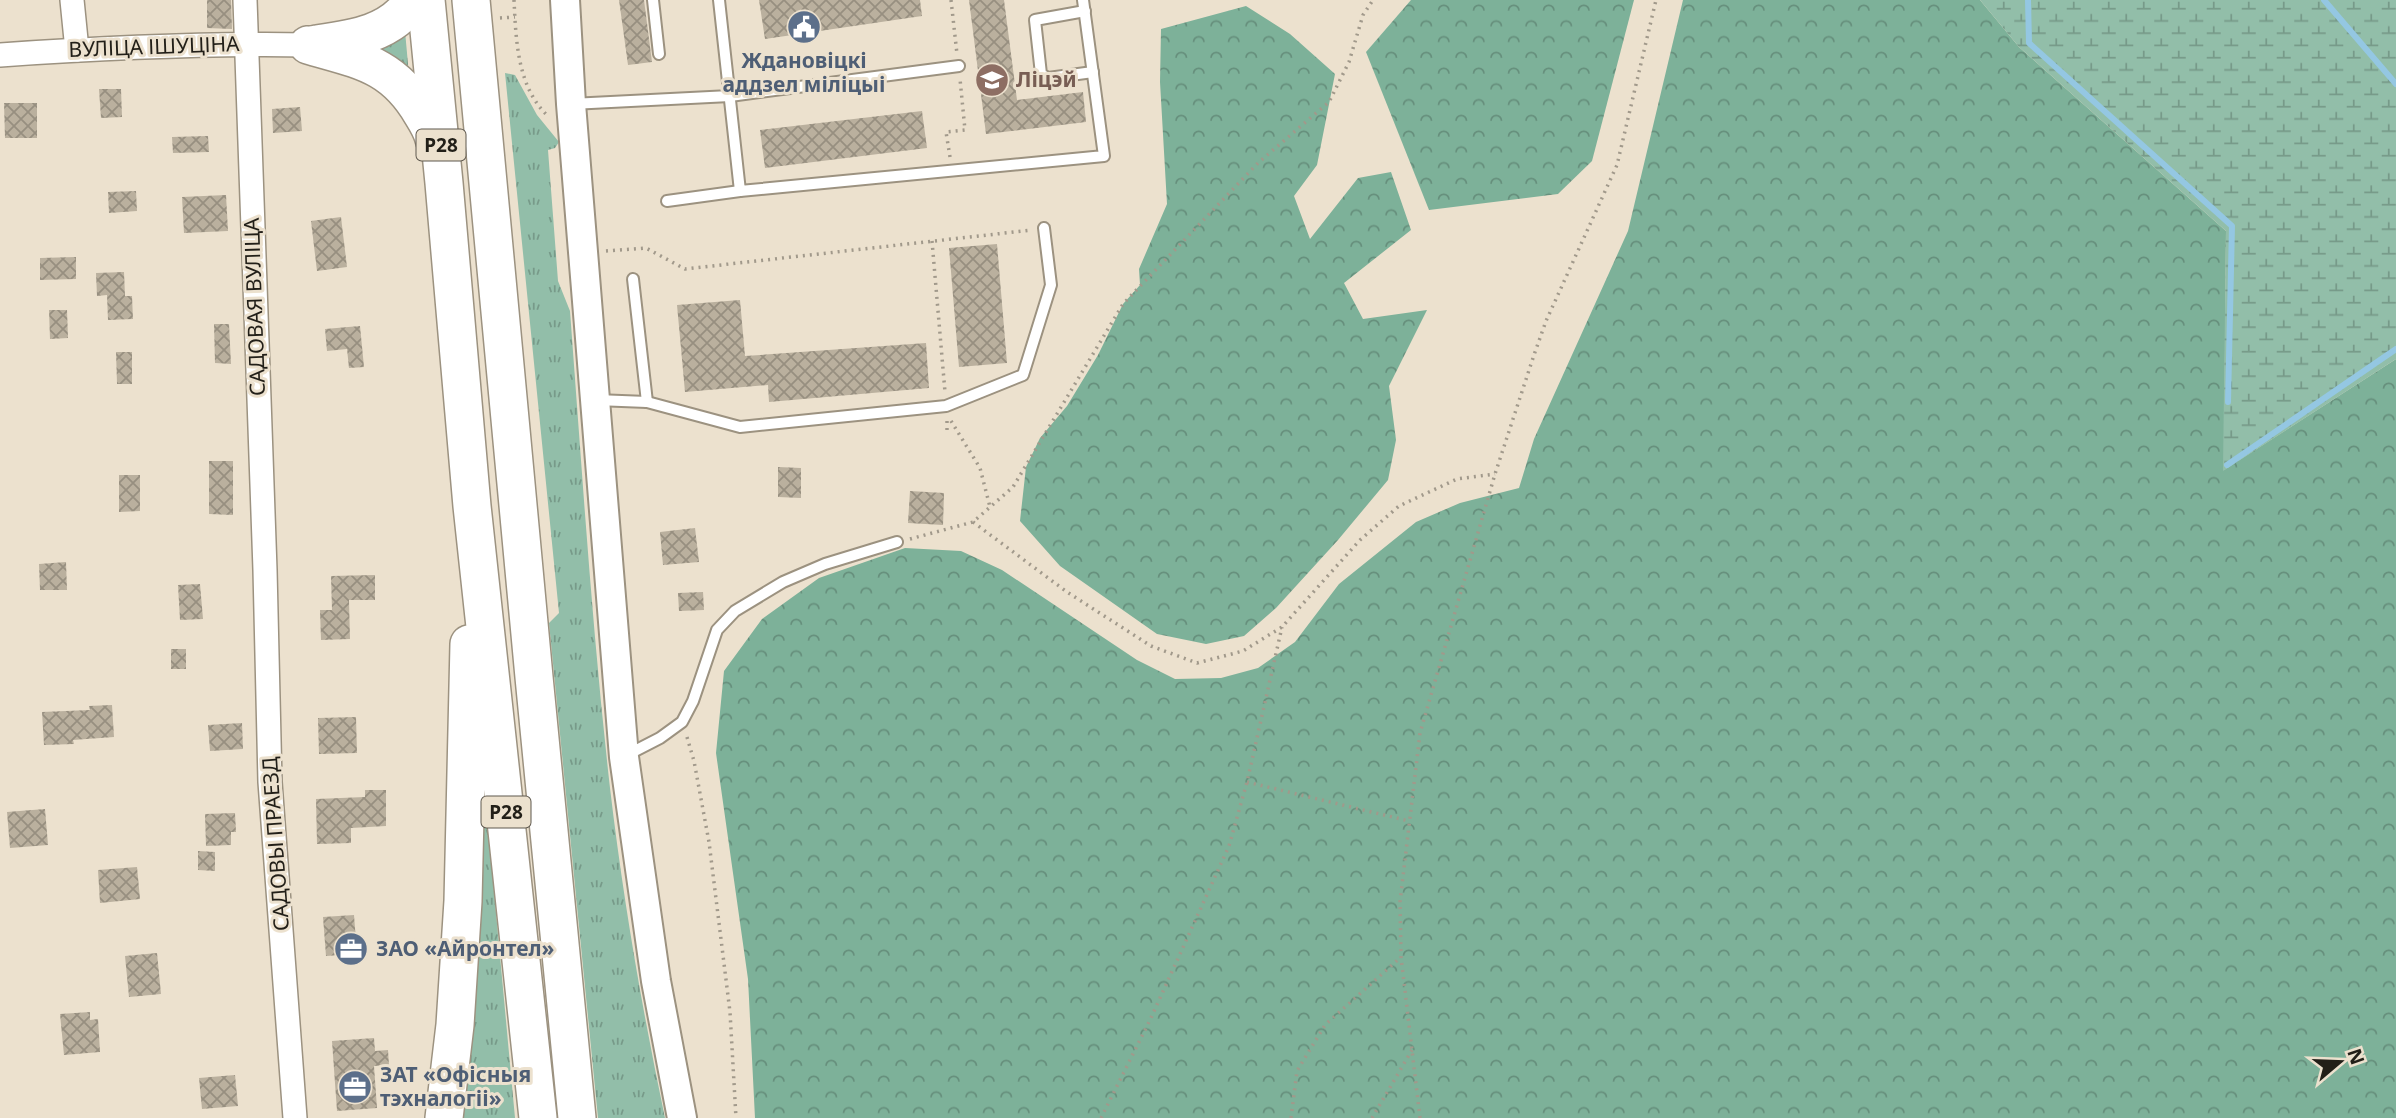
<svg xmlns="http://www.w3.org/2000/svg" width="2396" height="1118" font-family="'Noto Sans',sans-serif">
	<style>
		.grass { fill: url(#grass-tufts) }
		.forest { fill: url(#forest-crowns) }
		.wetland { fill: url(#wetland-marsh) }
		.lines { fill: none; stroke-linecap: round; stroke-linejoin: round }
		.stream { stroke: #94c7e2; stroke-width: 6 }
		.building { fill: url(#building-cross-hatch) }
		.service-casing { stroke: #9c9280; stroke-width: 14 }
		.minor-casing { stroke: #9c9280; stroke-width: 26 }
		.tertiary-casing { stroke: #9c9280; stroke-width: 32 }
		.trunk-casing { stroke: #9c9280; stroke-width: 40 }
		.path { stroke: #a1998b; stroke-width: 3.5; stroke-dasharray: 2 5; stroke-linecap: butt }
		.service { stroke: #fff; stroke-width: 10 }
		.minor { stroke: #fff; stroke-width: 23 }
		.tertiary { stroke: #fff; stroke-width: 28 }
		.trunk { stroke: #fff; stroke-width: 37 }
		.labels { text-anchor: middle; stroke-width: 6; stroke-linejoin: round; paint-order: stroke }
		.shield { fill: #ece1ce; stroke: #5f594f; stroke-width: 2 }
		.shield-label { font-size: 19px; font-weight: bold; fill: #221f18 }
		.street-label { font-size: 21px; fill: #221f18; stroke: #ece1ce }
		.service-label { font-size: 21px; font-weight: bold; fill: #4e5e75; stroke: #ece1ce; text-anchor: start }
		.education-label { font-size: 21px; font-weight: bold; fill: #785e54; stroke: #ece1ce; text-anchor: start }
	</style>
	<defs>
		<pattern id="grass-tufts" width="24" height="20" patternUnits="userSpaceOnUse" patternTransform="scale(1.75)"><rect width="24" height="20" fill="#92bea9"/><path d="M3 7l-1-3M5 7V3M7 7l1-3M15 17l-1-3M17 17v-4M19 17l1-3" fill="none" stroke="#779a89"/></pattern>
		<pattern id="forest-crowns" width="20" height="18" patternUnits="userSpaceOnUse" patternTransform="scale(1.75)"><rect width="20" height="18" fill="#7db199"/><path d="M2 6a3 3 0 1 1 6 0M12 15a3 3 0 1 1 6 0" fill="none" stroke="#668f7c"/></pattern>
		<pattern id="wetland-marsh" width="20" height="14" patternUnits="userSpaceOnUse" patternTransform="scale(1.75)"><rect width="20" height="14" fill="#92bea9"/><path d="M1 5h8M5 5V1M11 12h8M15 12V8" fill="none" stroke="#779a89"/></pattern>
		<pattern id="building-cross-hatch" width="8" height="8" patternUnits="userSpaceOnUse" patternTransform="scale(1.75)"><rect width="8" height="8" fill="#bab09e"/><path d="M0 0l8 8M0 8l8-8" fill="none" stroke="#978f80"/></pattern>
	</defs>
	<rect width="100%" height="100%" fill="#ece1ce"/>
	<g class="grass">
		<path d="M 404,20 L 409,75 L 353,47 Z"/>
		<path d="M 505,73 L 515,75 L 537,115 L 559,142 L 555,148 L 548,150 L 558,281 L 570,311 C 582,470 592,629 610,788 C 623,898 642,1009 665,1118 L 598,1118 L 549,623 L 559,613 Z"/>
		<path d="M 484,783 L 515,1118 L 454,1118 Z"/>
	</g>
	<g class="forest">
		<path d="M 1411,0 L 1634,0 L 1592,161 L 1558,194 L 1429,210 L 1366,52 Z"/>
		<path d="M 1683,0 L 1980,0 L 2019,47 L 2226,231 L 2224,470 L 2396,359 L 2396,1118 L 755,1118 L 748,979 L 716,753 L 724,671 L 762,619 L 819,578 L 905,548 L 961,551 L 1002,570 L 1137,660 L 1175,679 L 1221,678 L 1258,668 L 1295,642 L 1339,584 L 1416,522 L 1460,503 L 1519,488 L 1534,439 L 1628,231 Z"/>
		<path d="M 1246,6 L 1290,34 L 1335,74 L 1317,165 L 1294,196 L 1310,239 L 1358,178 L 1391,172 L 1411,230 L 1344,283 L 1363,319 L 1427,310 L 1389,386 L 1396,440 L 1388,480 L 1338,540 L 1276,608 L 1244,636 L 1206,644 L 1157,634 L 1060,566 L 1020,521 L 1026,467 L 1040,438 L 1067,406 L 1098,355 L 1123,304 L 1140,285 L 1139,269 L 1167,204 L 1160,82 L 1161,29 Z"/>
	</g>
	<path class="wetland" d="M 1980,0 L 2396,0 L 2396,359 L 2223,471 L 2226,231 L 2019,47 Z"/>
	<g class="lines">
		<g class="stream">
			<path d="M 2028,0 L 2029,43 L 2232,226 L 2228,402"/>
			<path d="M 2324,0 L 2396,84"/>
			<path d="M 2227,465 L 2396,349"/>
		</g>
	</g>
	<g class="building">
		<path d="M 207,0 L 231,0 L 232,29 L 207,28 Z"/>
		<path d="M 619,0 L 644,0 L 652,62 L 628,65 Z"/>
		<path d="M 759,0 L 920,0 L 922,16 L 765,39 Z"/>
		<path d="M 969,0 L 1004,0 L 1017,100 L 1083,92 L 1086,122 L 986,134 Z"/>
		<path d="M 99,89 L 121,89 L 122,117 L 101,118 Z"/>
		<path d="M 4,103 L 37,103 L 37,138 L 5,138 Z"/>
		<path d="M 300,107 L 302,131 L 273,133 L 272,109 Z"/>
		<path d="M 922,111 L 927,148 L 765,168 L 760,130 Z"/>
		<path d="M 208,136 L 209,152 L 173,153 L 172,137 Z"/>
		<path d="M 136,191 L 137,211 L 109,213 L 108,192 Z"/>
		<path d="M 226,195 L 228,231 L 184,233 L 182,197 Z"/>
		<path d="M 341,217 L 347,267 L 317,271 L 311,221 Z"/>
		<path d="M 997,244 L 1007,363 L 959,367 L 949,248 Z"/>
		<path d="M 76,257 L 76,279 L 40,280 L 40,258 Z"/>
		<path d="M 124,272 L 125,296 L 132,296 L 133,319 L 108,320 L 107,295 L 97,296 L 96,273 Z"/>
		<path d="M 740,300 L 745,356 L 926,343 L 929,388 L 769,402 L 768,385 L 685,392 L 677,305 Z"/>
		<path d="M 49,310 L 67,310 L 68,338 L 50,339 Z"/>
		<path d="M 214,324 L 229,324 L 231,364 L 215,363 Z"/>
		<path d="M 360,326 L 364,367 L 349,368 L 347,349 L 327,351 L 325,329 Z"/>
		<path d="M 116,352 L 132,352 L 132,384 L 117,384 Z"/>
		<path d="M 209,461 L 233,461 L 233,515 L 209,514 Z"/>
		<path d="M 778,467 L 801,468 L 801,498 L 778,497 Z"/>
		<path d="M 119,475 L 140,475 L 140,511 L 119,512 Z"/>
		<path d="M 910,491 L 944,493 L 943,525 L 908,523 Z"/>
		<path d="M 695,528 L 699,562 L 663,565 L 660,532 Z"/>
		<path d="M 66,562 L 67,590 L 40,590 L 39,564 Z"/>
		<path d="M 375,575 L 375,600 L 349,600 L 350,639 L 321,640 L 320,610 L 332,610 L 331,576 Z"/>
		<path d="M 200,584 L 203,619 L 180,620 L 178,585 Z"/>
		<path d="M 703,592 L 704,610 L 679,611 L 678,593 Z"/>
		<rect x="171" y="649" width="15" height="20"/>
		<path d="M 112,705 L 114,737 L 73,740 L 74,744 L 44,745 L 42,712 L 90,710 L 89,706 Z"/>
		<path d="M 356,717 L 357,753 L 319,754 L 318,718 Z"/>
		<path d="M 242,723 L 243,749 L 210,751 L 208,725 Z"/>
		<path d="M 365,790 L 386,790 L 386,826 L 351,828 L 351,843 L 317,844 L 316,799 L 365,797 Z"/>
		<path d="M 45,809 L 48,845 L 10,848 L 7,812 Z"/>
		<path d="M 235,813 L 236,832 L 231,832 L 231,845 L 206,846 L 205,814 Z"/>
		<path d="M 198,851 L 215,852 L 215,871 L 198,870 Z"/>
		<path d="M 137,867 L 140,899 L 100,903 L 98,870 Z"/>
		<path d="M 354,915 L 357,954 L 326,956 L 323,917 Z"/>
		<path d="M 157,953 L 161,994 L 129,997 L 125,956 Z"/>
		<path d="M 90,1012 L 90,1020 L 98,1019 L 100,1052 L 64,1055 L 60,1014 Z"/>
		<path d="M 374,1038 L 375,1051 L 388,1050 L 389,1065 L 374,1066 L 377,1108 L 337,1111 L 332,1041 Z"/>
		<path d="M 235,1075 L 238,1106 L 202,1109 L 199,1078 Z"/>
	</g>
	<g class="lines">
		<g class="service-casing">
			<g id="service">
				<path d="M 653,0 L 659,54"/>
				<path d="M 719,0 L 740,191 L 1104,156 L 1083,0"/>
				<path d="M 1085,11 L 1035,20 L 1041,74 L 1048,78 L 1093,72"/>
				<path d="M 571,104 L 730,96 L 959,66"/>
				<path d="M 667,201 L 740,191"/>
				<path d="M 633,279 L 647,402"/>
				<path d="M 596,400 L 647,402 L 740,427 L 946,406 L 1023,375 L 1051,285 L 1044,228"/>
				<path d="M 625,756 L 660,738 L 682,722 L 693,701 L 717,630 L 735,611 L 783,582 L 825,564 L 897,542"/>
			</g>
		</g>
		<g class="minor-casing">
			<g id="minor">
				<path d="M 72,0 L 77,50"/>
				<path d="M 245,0 L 265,570 L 270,782 L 295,1118"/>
				<path d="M 0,55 C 102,48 205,43 308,45"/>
			</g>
		</g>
		<g class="tertiary-casing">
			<path id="tertiary" d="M 565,0 L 571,104 L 624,757 L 656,981 L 682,1118"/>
		</g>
		<g class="trunk-casing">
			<g id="trunk">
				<path d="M 426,0 L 444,183 L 472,506 L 538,1118"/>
				<path d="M 471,0 L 534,677 L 577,1118"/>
				<path d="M 316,44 C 352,39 392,34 413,0"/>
				<path d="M 308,45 C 359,60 393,64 422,114 C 427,122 432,130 434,139"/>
				<path d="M 444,1118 L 455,1025 L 463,901 L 469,644"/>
			</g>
		</g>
		<g class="path">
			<path d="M 514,0 C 516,40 517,88 549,117"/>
			<path d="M 951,0 L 957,54"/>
			<path d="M 500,18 L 515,17"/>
			<path d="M 950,157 L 946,132 L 965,130 L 960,79"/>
			<path d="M 932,241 L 945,392"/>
			<path d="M 606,251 L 646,248 L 685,269 L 1032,230"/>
			<path d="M 947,421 L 947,433"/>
			<path d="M 951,421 L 980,468 L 990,507"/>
			<path d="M 973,522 L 1067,592 L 1151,646 L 1197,663 L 1243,651 L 1282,627 L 1360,540 L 1399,506 L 1457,479 L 1495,474"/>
			<path d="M 910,539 L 973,522 L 1013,487 L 1123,304 L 1258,163 L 1329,102 L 1349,62 L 1363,15 L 1373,0"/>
			<path d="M 687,737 L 694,761 L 709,842 L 730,1012 L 736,1118"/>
			<path d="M 1247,782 L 1409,821"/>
			<path d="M 1101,1118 L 1150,1020 L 1229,846 L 1247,782 L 1282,627"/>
			<path d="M 1291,1118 L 1297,1071 L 1325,1025 L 1401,957"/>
			<path d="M 1372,1118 L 1412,1050"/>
			<path d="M 1420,1118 L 1401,957 L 1400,902 L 1420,733 L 1495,474 L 1534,355 L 1546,321 L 1617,165 L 1656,0"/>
		</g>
		<use href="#service" class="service"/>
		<use href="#minor" class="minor"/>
		<use href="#tertiary" class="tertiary"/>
		<use href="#trunk" class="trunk"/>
	</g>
	<defs>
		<g id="civic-disc" transform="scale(1.75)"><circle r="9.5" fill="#5c6f8a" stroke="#ece1ce"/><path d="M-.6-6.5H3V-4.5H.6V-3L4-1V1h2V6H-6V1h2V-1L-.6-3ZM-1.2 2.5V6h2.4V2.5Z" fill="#fff"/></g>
		<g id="school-disc" transform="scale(1.75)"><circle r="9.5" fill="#8d6e63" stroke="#ece1ce"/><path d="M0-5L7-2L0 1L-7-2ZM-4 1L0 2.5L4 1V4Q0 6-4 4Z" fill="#fff"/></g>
		<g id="office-disc" transform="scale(1.75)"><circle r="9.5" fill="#5c6f8a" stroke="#ece1ce"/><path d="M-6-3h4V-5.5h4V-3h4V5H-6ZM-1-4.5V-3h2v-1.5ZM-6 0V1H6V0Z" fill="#fff"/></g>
	</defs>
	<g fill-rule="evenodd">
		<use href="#civic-disc" x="804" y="27"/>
		<use href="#school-disc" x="992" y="80"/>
		<use href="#office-disc" x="351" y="949"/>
		<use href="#office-disc" x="355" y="1087"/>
	</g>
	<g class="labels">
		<g class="shield">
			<rect x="416.5" y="129.5" width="49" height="31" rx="5"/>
			<rect x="481.5" y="796.5" width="49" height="31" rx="5"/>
		</g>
		<g class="shield-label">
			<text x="441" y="152">Р28</text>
			<text x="506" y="819">Р28</text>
		</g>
		<g class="street-label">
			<text transform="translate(154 47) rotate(-2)" y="7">ВУЛІЦА ІШУЦІНА</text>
			<text transform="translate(255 307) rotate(-92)" y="7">САДОВАЯ ВУЛІЦА</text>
			<text transform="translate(276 844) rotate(-94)" y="7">САДОВЫ ПРАЕЗД</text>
		</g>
		<g class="service-label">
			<text x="804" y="68" text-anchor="middle">Ждановіцкі<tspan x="804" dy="24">аддзел міліцыі</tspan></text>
			<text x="376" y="956">ЗАО «Айронтел»</text>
			<text x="380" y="1082">ЗАТ «Офісныя<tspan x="380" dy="24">тэхналогіі»</tspan></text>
		</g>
		<g class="education-label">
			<text x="1016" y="87">Ліцэй</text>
		</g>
	</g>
	<g transform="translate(2340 1062) rotate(71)" stroke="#ece1ce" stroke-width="5" paint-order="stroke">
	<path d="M0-5L12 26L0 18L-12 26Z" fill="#221f18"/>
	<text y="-10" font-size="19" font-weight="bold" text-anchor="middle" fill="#221f18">N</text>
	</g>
</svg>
